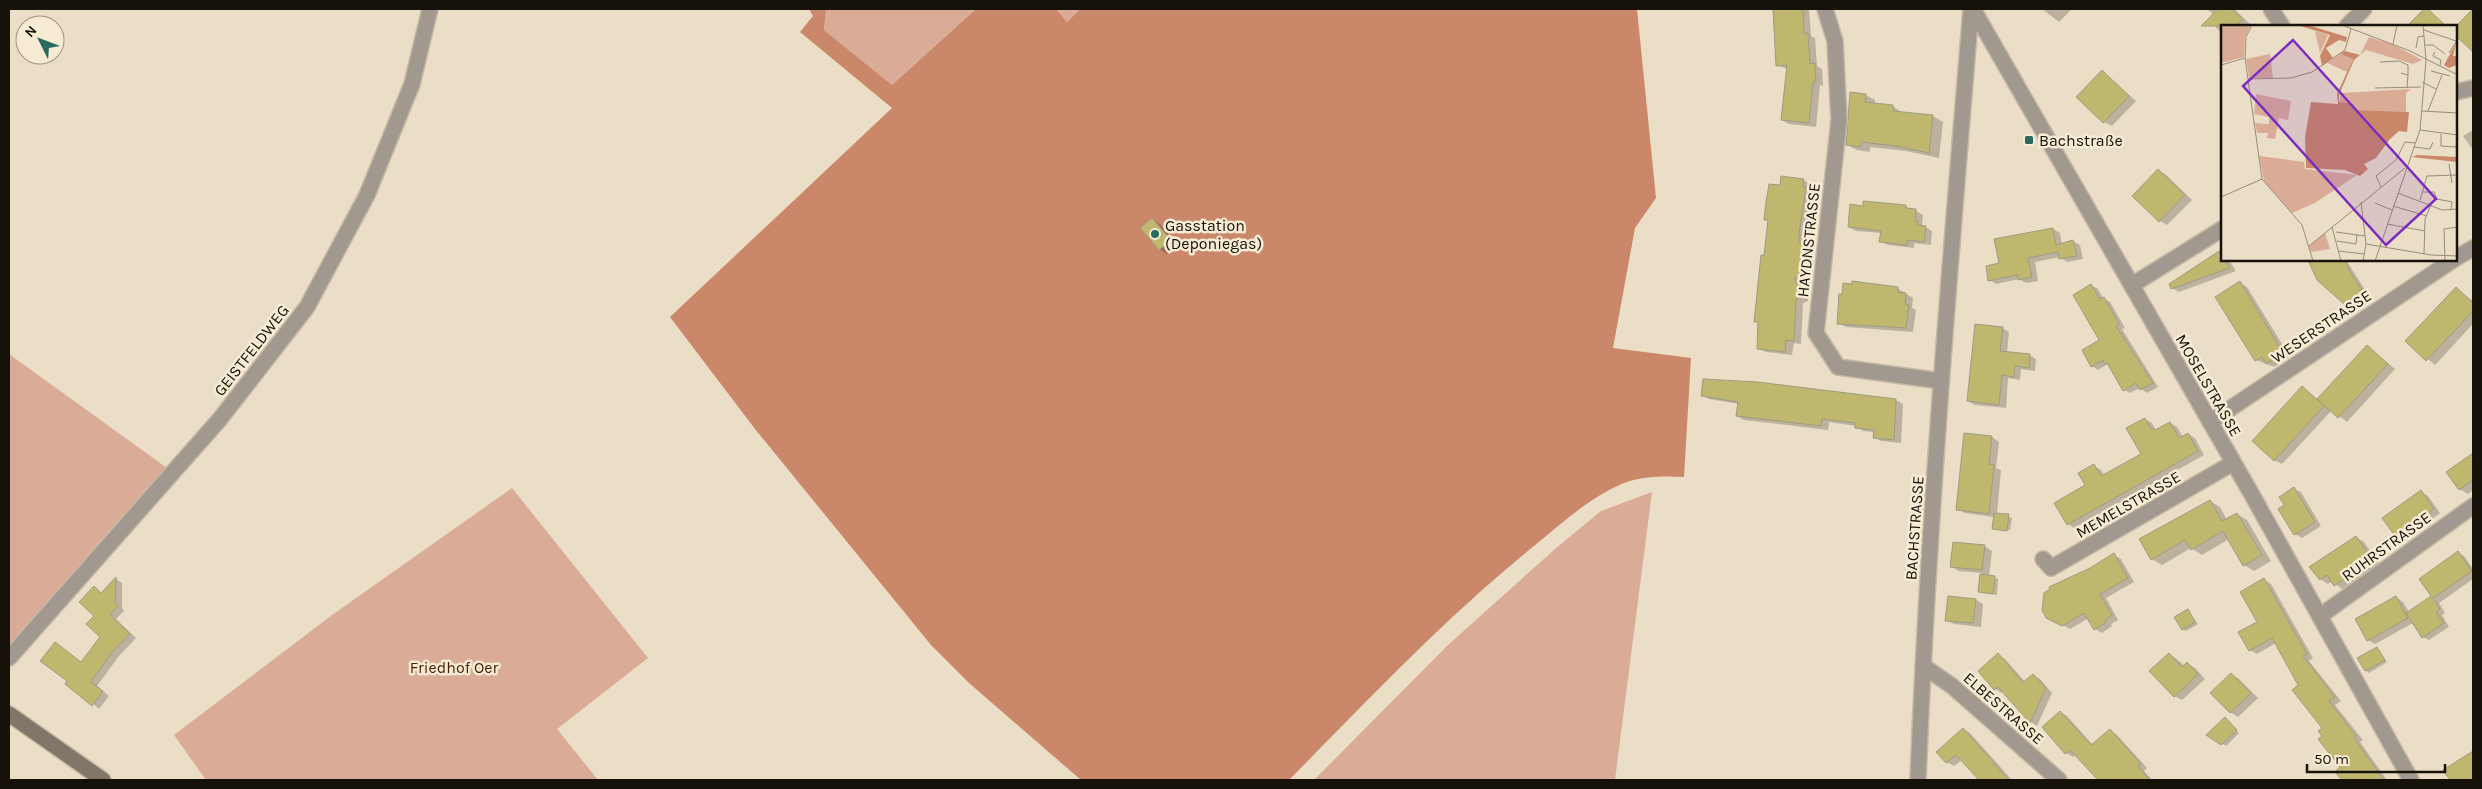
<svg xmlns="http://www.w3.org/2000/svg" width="2482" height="789" font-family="Karla,sans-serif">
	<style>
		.green { fill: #daac98 }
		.forest { fill: #cb8769 }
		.shadow { fill: #0003 }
		.building { fill: #c0b76f; stroke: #9d9b82 }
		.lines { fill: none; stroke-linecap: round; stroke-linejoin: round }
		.street-casing { stroke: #c5b9a4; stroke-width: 18 }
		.secondary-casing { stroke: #c5b9a4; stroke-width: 18 }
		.street { stroke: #a19890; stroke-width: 15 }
		.secondary { stroke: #827569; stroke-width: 15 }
		.poi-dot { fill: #266b5f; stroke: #f8ebd3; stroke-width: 2 }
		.labels { text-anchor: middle; stroke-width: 5; stroke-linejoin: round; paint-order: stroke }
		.poi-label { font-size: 16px; fill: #161109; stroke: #f8ebd3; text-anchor: start }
		.street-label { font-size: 16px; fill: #161109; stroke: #f8ebd3 }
		.park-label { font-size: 16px; fill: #481d06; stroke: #f8ebd3 }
		.inset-road { fill: none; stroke: #968c7a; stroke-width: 1 }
		.view { fill: #7b2cbf; fill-opacity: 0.15; stroke: #7b2cbf; stroke-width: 2.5 }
		.inset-edge { fill: none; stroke: #161109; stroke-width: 2.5 }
	</style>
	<rect width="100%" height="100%" fill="#ebdec6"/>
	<g class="green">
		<path d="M 826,9 L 976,9 L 892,85 L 824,30 Z"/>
		<path d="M 1056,9 L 1080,9 L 1067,22 Z"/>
		<path d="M 9,354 L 167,468 L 9,645 Z"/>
		<path d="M 512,488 L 648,658 L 557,729 L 598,780 L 206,780 L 174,735 L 332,615 Z"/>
		<path d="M 1652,492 L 1615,780 L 1314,780 L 1448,645 L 1555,549 L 1601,511 Z"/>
	</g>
	<path class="forest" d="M 809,9 L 826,9 L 824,30 L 892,85 L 976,9 L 1056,9 L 1067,22 L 1080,9 L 1637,9 L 1656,198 L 1635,228 L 1613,348 L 1691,358 L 1684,477 C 1664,476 1643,476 1624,483 C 1590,497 1562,523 1534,546 C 1445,618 1369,699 1289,780 L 1081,780 L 969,683 L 931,645 L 755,429 L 670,317 L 892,108 L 800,32 L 813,16 Z"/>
	<g class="shadow">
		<path d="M 1774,9 L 1809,9 L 1811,36 L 1815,38 L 1817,66 L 1822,69 L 1823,86 L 1820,85 L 1816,127 L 1789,124 L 1782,120 L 1787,69 L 1777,65 Z"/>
		<path d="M 2042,9 L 2072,9 L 2059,22 Z"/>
		<path d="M 2207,9 L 2234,9 L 2250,24 L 2248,26 L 2222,26 L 2222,33 L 2208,20 L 2214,15 Z"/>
		<path d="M 2102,71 L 2136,101 L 2112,126 L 2104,122 Z"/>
		<path d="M 1866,95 L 1875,100 L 1875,104 L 1893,106 L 1902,113 L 1933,116 L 1943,122 L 1939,158 L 1906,151 L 1870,147 L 1870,152 L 1857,150 L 1847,145 Z"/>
		<path d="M 2473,130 L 2473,150 L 2463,136 Z"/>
		<path d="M 2158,170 L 2166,175 L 2192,200 L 2167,225 L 2160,221 Z"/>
		<path d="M 1803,180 L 1810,184 L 1810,191 L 1812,193 L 1806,238 L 1808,255 L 1810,256 L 1808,278 L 1800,284 L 1808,295 L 1808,301 L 1803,303 L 1801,344 L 1794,343 L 1792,355 L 1766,352 L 1758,348 L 1760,323 L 1756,321 L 1769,221 L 1765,219 L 1781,186 Z"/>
		<path d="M 1864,207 L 1906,207 L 1916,211 L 1923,215 L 1922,225 L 1932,231 L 1931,245 L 1914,243 L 1914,248 L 1888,245 L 1881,241 L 1882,233 L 1856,231 L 1849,227 Z"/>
		<path d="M 1152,219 L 1160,224 L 1178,245 L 1167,254 L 1159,249 Z"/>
		<path d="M 2053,229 L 2060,233 L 2062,245 L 2073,241 L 2080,245 L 2083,259 L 2067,262 L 2060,257 L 2035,262 L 2038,281 L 2026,283 L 2019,279 L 1996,284 L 1990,280 L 2000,264 Z"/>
		<path d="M 2219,252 L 2222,254 L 2222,260 L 2229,260 L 2236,271 L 2179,292 L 2172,288 L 2170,284 Z"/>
		<path d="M 2308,260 L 2346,260 L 2369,296 L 2352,307 L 2344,303 L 2318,280 Z"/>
		<path d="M 2240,283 L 2247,287 L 2290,357 L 2274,367 L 2256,360 Z"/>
		<path d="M 2091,285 L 2098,289 L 2103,298 L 2110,302 L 2125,328 L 2122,329 L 2158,387 L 2147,393 L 2140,388 L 2130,393 L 2124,390 L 2108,364 L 2098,370 L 2092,366 L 2101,341 Z"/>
		<path d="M 1897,288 L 1913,298 L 1912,308 L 1916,310 L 1913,332 L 1846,327 L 1838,323 Z"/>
		<path d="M 2456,288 L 2471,300 L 2473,298 L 2473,324 L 2435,365 L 2407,341 Z"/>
		<path d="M 2002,328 L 2009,332 L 2007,353 L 2029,355 L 2036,359 L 2035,371 L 2021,369 L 2020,380 L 2008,378 L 2006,408 L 1975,405 L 1968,401 Z"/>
		<path d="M 2367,346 L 2395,369 L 2347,422 L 2332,410 L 2282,464 L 2274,460 L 2303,388 L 2318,400 Z"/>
		<path d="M 1702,395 L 1896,400 L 1903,404 L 1901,443 L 1881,441 L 1874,437 L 1875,432 L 1863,431 L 1856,426 L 1829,422 L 1828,430 L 1744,420 L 1737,416 L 1739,404 L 1709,399 Z"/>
		<path d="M 2145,419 L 2152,423 L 2156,431 L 2170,423 L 2177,427 L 2183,437 L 2188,434 L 2195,438 L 2204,455 L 2074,528 L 2068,524 L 2087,486 L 2094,466 L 2101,470 L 2105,476 L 2142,454 Z"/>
		<path d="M 1992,437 L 1999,442 L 1996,468 L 2001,470 L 1997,514 L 2012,518 L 2010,530 L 1993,529 L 1994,517 L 1965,513 L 1958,509 Z"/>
		<path d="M 2473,454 L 2473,490 L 2468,494 L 2460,489 L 2448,472 Z"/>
		<path d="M 2294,489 L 2301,492 L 2321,526 L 2302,538 L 2295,534 L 2280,509 L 2285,506 Z"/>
		<path d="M 2421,492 L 2428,496 L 2440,513 L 2404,540 L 2396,535 Z"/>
		<path d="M 2210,501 L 2220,507 L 2227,520 L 2237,514 L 2247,520 L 2271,561 L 2254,571 L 2244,565 L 2229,539 L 2202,555 L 2191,548 L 2162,565 L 2152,559 Z"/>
		<path d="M 2356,537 L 2364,542 L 2379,564 L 2342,589 L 2332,581 L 2328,584 L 2320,579 Z"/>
		<path d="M 1984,546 L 1992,551 L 1989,576 L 1998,579 L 1997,595 L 1980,592 L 1982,573 L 1959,571 L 1952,567 Z"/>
		<path d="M 2458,553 L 2464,556 L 2473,569 L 2473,579 L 2439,603 L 2445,613 L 2442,615 L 2449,627 L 2429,640 L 2423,637 L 2413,623 L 2375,644 L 2368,640 L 2396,597 L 2403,602 L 2409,612 L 2433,597 Z"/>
		<path d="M 2114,555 L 2121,559 L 2134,582 L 2106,598 L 2118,620 L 2111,624 L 2112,626 L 2102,633 L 2095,629 L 2089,618 L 2070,629 L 2055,621 Z"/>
		<path d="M 116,579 L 122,583 L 122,608 L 124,611 L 116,619 L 136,638 L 119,656 L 97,686 L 109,696 L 99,709 L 69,681 L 102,637 L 96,616 L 94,588 L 102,593 Z"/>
		<path d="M 2264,580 L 2271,584 L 2313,658 L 2309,661 L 2341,701 L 2335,705 L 2363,740 L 2360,742 L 2387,780 L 2344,780 L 2337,772 L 2342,767 L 2324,737 L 2324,728 L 2276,643 L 2257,654 L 2250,650 L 2259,622 Z"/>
		<path d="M 1976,600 L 1983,604 L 1981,627 L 1954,624 L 1946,620 Z"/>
		<path d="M 2188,611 L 2198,624 L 2186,631 L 2182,629 Z"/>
		<path d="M 2377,649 L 2387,662 L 2369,673 L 2366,671 Z"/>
		<path d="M 2170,654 L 2185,666 L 2187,664 L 2195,668 L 2205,679 L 2182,700 L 2174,696 Z"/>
		<path d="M 1998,655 L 2005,659 L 2025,682 L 2033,675 L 2040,679 L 2052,693 L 2037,726 L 2031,722 L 2003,691 L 2002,693 L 1995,689 Z"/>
		<path d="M 2231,674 L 2239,679 L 2258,698 L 2238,717 L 2230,712 Z"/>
		<path d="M 2060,712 L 2067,716 L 2093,745 L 2110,731 L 2117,735 L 2147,768 L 2144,771 L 2152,780 L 2100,780 L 2076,754 L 2073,757 L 2066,753 Z"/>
		<path d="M 2228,721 L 2239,733 L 2226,746 L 2208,735 Z"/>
		<path d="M 1963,729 L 1970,733 L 2012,780 L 1979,780 L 1962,760 L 1954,766 L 1947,762 Z"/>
	</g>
	<g class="building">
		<path d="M 1773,9 L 1803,9 L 1804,33 L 1808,33 L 1810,64 L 1815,63 L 1816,82 L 1813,82 L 1809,123 L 1781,120 L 1787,65 L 1776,66 Z"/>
		<path d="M 2218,9 L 2232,9 L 2243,19 L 2236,26 L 2201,26 Z"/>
		<path d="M 2424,9 L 2428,9 L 2446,26 L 2407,26 Z"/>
		<path d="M 2473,9 L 2473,52 L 2456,36 L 2456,26 Z"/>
		<path d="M 2102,70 L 2129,96 L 2103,123 L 2076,97 Z"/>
		<path d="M 1850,92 L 1866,94 L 1865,102 L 1893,105 L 1893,111 L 1933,115 L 1929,153 L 1895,146 L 1861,142 L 1860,147 L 1846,145 Z"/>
		<path d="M 2158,169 L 2185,195 L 2159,222 L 2132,196 Z"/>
		<path d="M 1781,176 L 1804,179 L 1803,187 L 1806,187 L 1799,234 L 1799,242 L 1802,242 L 1801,250 L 1803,251 L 1801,274 L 1794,279 L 1801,290 L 1801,297 L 1796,299 L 1794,341 L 1786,340 L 1785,352 L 1757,349 L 1758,322 L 1754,322 L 1761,255 L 1764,255 L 1768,220 L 1764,220 L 1766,202 L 1769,184 L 1780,185 Z"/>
		<path d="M 1863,201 L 1906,205 L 1906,208 L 1916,209 L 1915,221 L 1918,221 L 1917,225 L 1926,226 L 1924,242 L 1907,240 L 1907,245 L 1879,242 L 1881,231 L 1848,227 L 1850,204 L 1863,206 Z"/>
		<path d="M 1152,218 L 1171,240 L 1159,250 L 1140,228 Z"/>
		<path d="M 2053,228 L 2056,245 L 2073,240 L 2077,256 L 2059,259 L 2058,252 L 2028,258 L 2032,277 L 2018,280 L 2017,275 L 1988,281 L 1986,266 L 1999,263 L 1994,239 Z"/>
		<path d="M 2219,251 L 2222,260 L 2225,260 L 2230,268 L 2171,289 L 2169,284 Z"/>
		<path d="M 2308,260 L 2346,260 L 2349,270 L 2363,292 L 2344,304 L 2317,280 Z"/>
		<path d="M 1852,281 L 1898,287 L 1898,292 L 1906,293 L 1905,304 L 1909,305 L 1906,328 L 1837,324 L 1839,294 L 1842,294 L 1843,283 L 1852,284 Z"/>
		<path d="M 2240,281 L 2283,353 L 2266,364 L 2262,357 L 2255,361 L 2215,297 Z"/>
		<path d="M 2091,284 L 2100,299 L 2104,297 L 2119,324 L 2116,326 L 2153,383 L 2140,390 L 2136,383 L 2123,391 L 2107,363 L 2105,364 L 2103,360 L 2091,367 L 2082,350 L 2099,340 L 2073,295 Z"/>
		<path d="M 2456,287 L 2473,303 L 2473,311 L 2426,361 L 2405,341 Z"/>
		<path d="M 1975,324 L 2003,327 L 2000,351 L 2030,354 L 2029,368 L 2015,366 L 2014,377 L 2002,375 L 1999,405 L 1967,401 Z"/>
		<path d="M 2367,345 L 2388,364 L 2338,418 L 2317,399 Z"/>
		<path d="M 1703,379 L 1757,382 L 1896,399 L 1894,440 L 1873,438 L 1874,430 L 1855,428 L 1855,423 L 1822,419 L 1821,426 L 1736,416 L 1738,402 L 1701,396 Z"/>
		<path d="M 2302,386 L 2324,406 L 2274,461 L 2252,441 Z"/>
		<path d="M 2145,418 L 2151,429 L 2154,428 L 2155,430 L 2170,422 L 2179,438 L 2188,433 L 2198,451 L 2067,525 L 2054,503 L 2085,485 L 2078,473 L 2094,464 L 2101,476 L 2141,454 L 2126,428 Z"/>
		<path d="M 1964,433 L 1992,436 L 1989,464 L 1994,465 L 1989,514 L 1956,510 Z"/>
		<path d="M 2473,453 L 2473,480 L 2459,490 L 2446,472 Z"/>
		<path d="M 2294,487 L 2315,522 L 2294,535 L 2278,509 L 2284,505 L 2279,497 Z"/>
		<path d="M 2421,490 L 2434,509 L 2395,536 L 2382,518 Z"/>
		<path d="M 2210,500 L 2222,521 L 2237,513 L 2262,555 L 2243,566 L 2223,531 L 2191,550 L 2185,540 L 2151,560 L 2139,539 Z"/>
		<path d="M 1994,513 L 2009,514 L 2007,531 L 1992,529 Z"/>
		<path d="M 2356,536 L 2372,559 L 2334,586 L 2327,575 L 2320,580 L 2309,567 Z"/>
		<path d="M 1953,542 L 1985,545 L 1982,570 L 1950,567 Z"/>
		<path d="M 2458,551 L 2472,571 L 2433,598 L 2440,609 L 2436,612 L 2444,623 L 2422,638 L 2406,613 L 2431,596 L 2419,579 Z"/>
		<path d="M 2114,553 L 2128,578 L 2100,594 L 2112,615 L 2105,620 L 2106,622 L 2094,630 L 2084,613 L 2062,626 L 2046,618 L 2042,610 L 2044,593 L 2050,589 L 2049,587 L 2090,568 Z"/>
		<path d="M 1980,574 L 1995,576 L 1993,594 L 1978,592 Z"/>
		<path d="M 116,577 L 115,603 L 118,606 L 110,615 L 130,634 L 112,652 L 91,682 L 103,691 L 92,706 L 65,684 L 67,681 L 40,661 L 55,642 L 81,662 L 100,637 L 86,624 L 94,616 L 79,602 L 94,586 L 101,593 Z"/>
		<path d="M 2264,578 L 2307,654 L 2303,656 L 2335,697 L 2329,701 L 2356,736 L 2354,738 L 2384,780 L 2342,780 L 2335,772 L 2340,767 L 2318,739 L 2322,736 L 2318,731 L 2322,728 L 2292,690 L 2298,685 L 2272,638 L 2249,651 L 2238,632 L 2257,622 L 2240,592 Z"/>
		<path d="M 1948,596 L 1976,599 L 1973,623 L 1945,621 Z"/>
		<path d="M 2396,596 L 2408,618 L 2367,641 L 2355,619 Z"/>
		<path d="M 2188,609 L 2195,622 L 2182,630 L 2174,617 Z"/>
		<path d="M 2377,647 L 2385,660 L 2365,671 L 2357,658 Z"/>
		<path d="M 1998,653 L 2023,682 L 2033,674 L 2046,688 L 2030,723 L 1998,687 L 1994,690 L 1978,671 Z"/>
		<path d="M 2169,653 L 2182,667 L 2187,662 L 2198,674 L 2174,697 L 2149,671 Z"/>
		<path d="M 2231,673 L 2251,693 L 2230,713 L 2210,693 Z"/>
		<path d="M 2060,711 L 2091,745 L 2110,729 L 2141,764 L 2138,766 L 2150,780 L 2098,780 L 2070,750 L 2065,754 L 2042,727 Z"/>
		<path d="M 2225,717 L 2237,730 L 2221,745 L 2206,735 Z"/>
		<path d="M 1963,728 L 1979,746 L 2009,780 L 1979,780 L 1956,755 L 1946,763 L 1936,752 Z"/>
		<path d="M 2473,751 L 2473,780 L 2450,780 L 2443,770 Z"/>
	</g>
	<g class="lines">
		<g class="street-casing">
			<g id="street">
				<path d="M 1825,9 L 1835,41 L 1839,120 L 1816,333 L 1838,367 L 1941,381"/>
				<path d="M 1973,9 L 2251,493 L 2411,780"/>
				<path d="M 2271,9 L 2282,26"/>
				<path d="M 2347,26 L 2364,9"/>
				<path d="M 2456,92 L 2473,88"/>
				<path d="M 2456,258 L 2473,248"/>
				<path d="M 2132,285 L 2222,229"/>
				<path d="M 2210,422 L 2453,260"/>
				<path d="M 2043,559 L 2051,568 L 2233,463"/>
				<path d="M 2320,616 L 2473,506"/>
				<path d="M 9,658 L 220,419 L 307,307 L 367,195 L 412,84 L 430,9"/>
				<path d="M 1923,666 L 1952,686 L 2059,780"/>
				<path d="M 1918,780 C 1928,523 1950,266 1971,9"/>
			</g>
		</g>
		<g class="secondary-casing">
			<path id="secondary" d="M 9,714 L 103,780"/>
		</g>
		<use href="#street" class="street"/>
		<use href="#secondary" class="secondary"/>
	</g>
	<g class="poi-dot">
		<rect x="2024" y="135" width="10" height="10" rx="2.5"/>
		<circle cx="1155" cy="234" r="5"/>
	</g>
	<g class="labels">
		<g class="poi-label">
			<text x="2039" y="146">Bachstraße</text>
			<text x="1165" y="231">Gasstation<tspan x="1165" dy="18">(Deponiegas)</tspan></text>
		</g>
		<g class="street-label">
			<text transform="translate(1808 240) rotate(-84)" y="6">HAYDNSTRASSE</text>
			<text transform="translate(2321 326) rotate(-34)" y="6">WESERSTRASSE</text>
			<text transform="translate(251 350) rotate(-52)" y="6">GEISTFELDWEG</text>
			<text transform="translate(2209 385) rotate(60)" y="6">MOSELSTRASSE</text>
			<text transform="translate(2128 504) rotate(-30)" y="6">MEMELSTRASSE</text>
			<text transform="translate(1914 528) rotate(-86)" y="6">BACHSTRASSE</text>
			<text transform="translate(2386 546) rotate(-36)" y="6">RUHRSTRASSE</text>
			<text transform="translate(2004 708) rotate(41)" y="6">ELBESTRASSE</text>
		</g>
		<g class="park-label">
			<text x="454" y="673">Friedhof Oer</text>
		</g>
	</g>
	<g transform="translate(2221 25)">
		<rect width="236" height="236" fill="#ebdec6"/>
		<path d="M 0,0 L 30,0 L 24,12 L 23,32 L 0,38 ZM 94,6 L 107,10 L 99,28 ZM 148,12 L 173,20 L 201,35 L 192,39 L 145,25 L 139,30 ZM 49,29 L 52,53 L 28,53 L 25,34 ZM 119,29 L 132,34 L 126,47 L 106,38 ZM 190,64 L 185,68 L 185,87 L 132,85 L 118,78 L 120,68 ZM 35,69 L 70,76 L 67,95 L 58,93 L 54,114 L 46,113 L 47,108 L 36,108 L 34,98 L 48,99 L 48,92 L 33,89 ZM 38,131 L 83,137 L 84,144 L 136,150 L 94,178 L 71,188 L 43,156 ZM 104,208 L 109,224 L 90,227 L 88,221 Z" fill="#daac98"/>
		<path d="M 76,0 L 87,0 L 126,12 L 125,17 L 118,15 L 105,23 L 112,33 L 101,41 L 99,31 L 109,10 ZM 235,18 L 232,31 L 236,31 L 236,40 L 228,43 L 223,40 ZM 124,26 L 139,30 L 133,35 L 118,70 L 118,77 L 133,79 L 133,85 L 188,87 L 186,107 L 178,106 L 169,114 L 155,133 L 143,139 L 147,144 L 139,151 L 124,145 L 85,143 L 84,112 L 90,77 L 117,79 L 116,69 L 132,34 L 119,29 ZM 196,130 L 236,132 L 236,137 L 191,132 Z" fill="#cb8769"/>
		<path class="inset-road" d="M 31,0 L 25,12 L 24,33 L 41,154 L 81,200 L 92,236M 121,0 L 189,26 L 237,50M 203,5 L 235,16M 172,19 L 176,0M 204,20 L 212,20 L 224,29M 195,23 L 197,12 L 203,11M 214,27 L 212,31 L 220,35 L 219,41M 228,28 L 237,14M 159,37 L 178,36 L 187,40 L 187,50M 0,40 L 24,33M 210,46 L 229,51M 180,48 L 187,50 L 186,63M 27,54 L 70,53 L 91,47 L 124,25 L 130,4M 201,57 L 215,64M 154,63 L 200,62M 201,86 L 237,88M 207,86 L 221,50M 199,105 L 237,110M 220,109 L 220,121 L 235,122 L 237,113M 193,122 L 209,124 L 212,117M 228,139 L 231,158M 160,162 L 155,151 L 175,135 L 184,117 L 194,118M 201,167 L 213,167 L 216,174 L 231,177 L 230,184M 177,168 L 221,185 L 237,184M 0,172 L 41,154M 199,175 L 206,151 L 237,150M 140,177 L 145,219 L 142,236M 154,178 L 171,185M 172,181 L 206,191M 166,199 L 204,206M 111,202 L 120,236M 115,207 L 144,211M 116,216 L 135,219 L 136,210M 145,219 L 210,230 L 237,231M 88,221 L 184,143M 118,226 L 143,229M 203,229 L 204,194 L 210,180M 154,236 L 199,105 L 205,35 L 202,0M 224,236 L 223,204 L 237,202"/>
		<path class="view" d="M 72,15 L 215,174 L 165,220 L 22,61 Z"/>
		<rect width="236" height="236" class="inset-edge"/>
	</g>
	<rect width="2482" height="789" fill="none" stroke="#161109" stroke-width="20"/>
	<g transform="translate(40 40) rotate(312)"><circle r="24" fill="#f8ebd3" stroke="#9e9482"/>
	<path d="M0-4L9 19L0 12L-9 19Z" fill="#266b5f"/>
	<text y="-8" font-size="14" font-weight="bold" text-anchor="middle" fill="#161109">N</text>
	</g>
	<path d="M2307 764v8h138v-8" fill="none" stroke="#161109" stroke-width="2.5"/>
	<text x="2314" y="764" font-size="15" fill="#161109" stroke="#f8ebd3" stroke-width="4" paint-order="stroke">50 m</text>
</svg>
